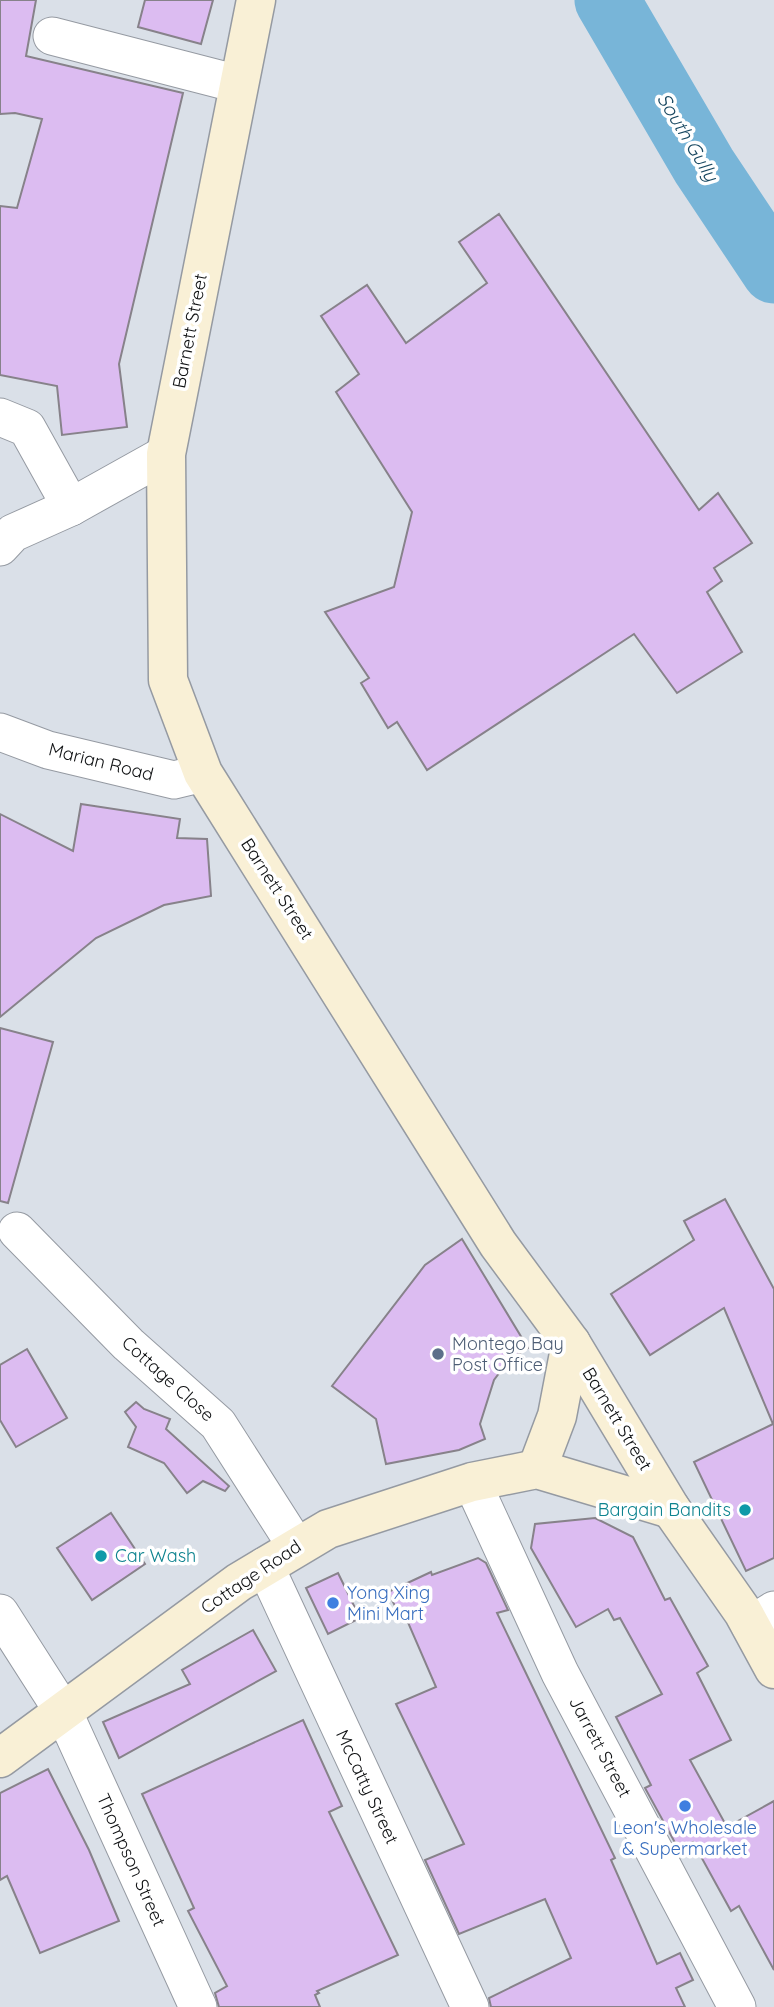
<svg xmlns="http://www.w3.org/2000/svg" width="774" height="2007" font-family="Quicksand,sans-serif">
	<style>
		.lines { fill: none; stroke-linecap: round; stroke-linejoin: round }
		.river { stroke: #78b5d8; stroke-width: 65 }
		.building { fill: #dcbcf1; stroke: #87828a; stroke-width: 2 }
		.minor-casing { stroke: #959aa2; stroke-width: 39 }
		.secondary-casing { stroke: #959aa2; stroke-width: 41 }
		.minor { stroke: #fff; stroke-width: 37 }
		.secondary { stroke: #f9f0d6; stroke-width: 38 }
		.service-dot { fill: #5c6f8a; stroke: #fff; stroke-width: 2.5 }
		.culture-dot { fill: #0f9aa8; stroke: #fff; stroke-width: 2.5 }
		.shop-dot { fill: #3f7fe0; stroke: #fff; stroke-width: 2.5 }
		.labels { text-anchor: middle; stroke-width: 7; stroke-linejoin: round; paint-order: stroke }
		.street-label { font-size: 18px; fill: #0e1012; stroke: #fff }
		.service-label { font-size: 18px; fill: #4e5e75; stroke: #fff; text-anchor: start }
		.culture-label { font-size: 18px; fill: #0d838f; stroke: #fff; text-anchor: end }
		.shop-label { font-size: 18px; fill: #366cbe; stroke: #fff; text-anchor: start }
		.water-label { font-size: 19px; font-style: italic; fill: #174760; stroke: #fff }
	</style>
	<rect width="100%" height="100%" fill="#dae0e8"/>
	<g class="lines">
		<path class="river" d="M 607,0 L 704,166 L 774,271"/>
	</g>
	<g class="building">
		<path d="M 0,0 L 36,0 L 26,56 L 183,93 L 119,364 L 127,427 L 62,435 L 57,386 L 0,375 L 0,206 L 17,208 L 42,119 L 15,113 L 0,114 Z"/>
		<path d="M 145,0 L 213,0 L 201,44 L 138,27 Z"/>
		<path d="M 499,214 L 699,510 L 718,493 L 752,543 L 714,568 L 722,581 L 707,592 L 742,652 L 677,693 L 634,634 L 427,770 L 397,722 L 388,728 L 361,683 L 369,678 L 325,612 L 394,587 L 412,512 L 336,392 L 359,374 L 321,316 L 367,285 L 406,343 L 487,283 L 459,242 Z"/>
		<path d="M 81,804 L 180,819 L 177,838 L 207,839 L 211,896 L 164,905 L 96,938 L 0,1017 L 0,814 L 73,851 Z"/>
		<path d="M 0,1028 L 53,1042 L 8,1203 L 0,1201 Z"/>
		<path d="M 725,1199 L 774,1289 L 774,1558 L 746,1571 L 694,1462 L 773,1424 L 724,1308 L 650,1355 L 611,1294 L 694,1240 L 684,1221 Z"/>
		<path d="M 462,1239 L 528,1348 L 509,1360 L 494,1380 L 480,1424 L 485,1439 L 459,1450 L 386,1464 L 376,1419 L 332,1386 L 425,1265 Z"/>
		<path d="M 27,1349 L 67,1418 L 16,1447 L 0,1420 L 0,1365 Z"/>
		<path d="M 136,1402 L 144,1409 L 170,1419 L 166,1429 L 229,1486 L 225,1491 L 203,1481 L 187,1493 L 164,1463 L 128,1447 L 136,1427 L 125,1412 Z"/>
		<path d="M 111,1513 L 145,1564 L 92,1600 L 57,1548 Z"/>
		<path d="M 595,1518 L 633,1537 L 665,1600 L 670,1598 L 708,1666 L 697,1673 L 731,1740 L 690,1760 L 727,1827 L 774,1801 L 774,1970 L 739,1906 L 731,1911 L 693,1842 L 679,1850 L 645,1788 L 651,1785 L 616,1717 L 662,1694 L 620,1618 L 614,1620 L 608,1609 L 576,1627 L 531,1548 L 535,1524 Z"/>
		<path d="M 478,1558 L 486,1563 L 508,1610 L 497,1613 L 615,1858 L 611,1860 L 657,1964 L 680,1953 L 693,1980 L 676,1988 L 685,2007 L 491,2007 L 489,1998 L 571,1958 L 545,1899 L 459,1934 L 425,1860 L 464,1844 L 396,1704 L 436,1687 L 407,1620 L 403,1622 L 388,1592 L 431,1572 L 432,1575 Z"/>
		<path d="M 338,1573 L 360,1618 L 328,1634 L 306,1588 Z"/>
		<path d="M 253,1630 L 276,1671 L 119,1758 L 103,1722 L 190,1684 L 182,1670 Z"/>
		<path d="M 303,1720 L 342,1806 L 329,1812 L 398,1955 L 317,1991 L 319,1993 L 315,1995 L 320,2007 L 219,2007 L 215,1993 L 227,1986 L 188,1911 L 194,1908 L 142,1794 Z"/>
		<path d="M 48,1769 L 89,1850 L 119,1921 L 40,1953 L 7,1876 L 0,1880 L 0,1793 Z"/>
	</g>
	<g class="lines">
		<g class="minor-casing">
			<g id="minor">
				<path d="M 52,36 L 238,84"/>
				<path d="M 0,417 L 27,428 L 71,507"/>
				<path d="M 0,547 L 13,533 L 71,507 L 166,454"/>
				<path d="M 0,732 L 48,750 L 174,780 L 203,773"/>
				<path d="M 17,1231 L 128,1344 L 218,1424 L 296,1546"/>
				<path d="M 472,1482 L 560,1673 L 737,2007"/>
				<path d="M 265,1566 L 470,2007"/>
				<path d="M 0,1613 L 64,1713 L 198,2007"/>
				<path d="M 750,1625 L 774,1610"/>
			</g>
		</g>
		<g class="secondary-casing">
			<g id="secondary">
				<path d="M 256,0 L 166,454 L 168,680 L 203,773 L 498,1244 L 571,1343 L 671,1509 L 743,1612 L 774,1669"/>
				<path d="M 537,1469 L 557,1416 L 571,1343"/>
				<path d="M 0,1758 L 239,1582 L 328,1529 L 472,1482 L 537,1469 L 671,1509"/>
			</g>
		</g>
		<use href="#minor" class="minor"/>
		<use href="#secondary" class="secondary"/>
	</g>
	<circle class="service-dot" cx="438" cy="1354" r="7"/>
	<g class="culture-dot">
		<circle cx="745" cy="1510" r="7"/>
		<circle cx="101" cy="1556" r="7"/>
	</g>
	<g class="shop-dot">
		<circle cx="333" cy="1603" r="7"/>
		<circle cx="685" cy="1806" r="7"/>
	</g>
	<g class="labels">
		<g class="street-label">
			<text transform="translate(190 331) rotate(-79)" y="6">Barnett Street</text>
			<text transform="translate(101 762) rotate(14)" y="6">Marian Road</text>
			<text transform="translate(277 889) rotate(57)" y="6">Barnett Street</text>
			<text transform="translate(168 1379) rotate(42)" y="6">Cottage Close</text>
			<text transform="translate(617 1419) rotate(59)" y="6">Barnett Street</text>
			<text transform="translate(251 1577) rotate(-34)" y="6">Cottage Road</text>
			<text transform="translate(600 1747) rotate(62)" y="6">Jarrett Street</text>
			<text transform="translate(367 1787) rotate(65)" y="6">McCatty Street</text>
			<text transform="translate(131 1860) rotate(66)" y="6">Thompson Street</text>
		</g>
		<g class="service-label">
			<text x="452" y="1350">Montego Bay<tspan x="452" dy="21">Post Office</tspan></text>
		</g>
		<g class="culture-label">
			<text x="731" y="1516">Bargain Bandits</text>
			<text x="115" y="1562" text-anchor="start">Car Wash</text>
		</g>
		<g class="shop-label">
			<text x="347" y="1599">Yong Xing<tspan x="347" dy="21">Mini Mart</tspan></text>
			<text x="685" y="1834" text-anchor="middle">Leon's Wholesale<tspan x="685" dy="21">&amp; Supermarket</tspan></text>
		</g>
		<g class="water-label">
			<text transform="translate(688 137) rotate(59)" y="7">South Gully</text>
		</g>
	</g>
</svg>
